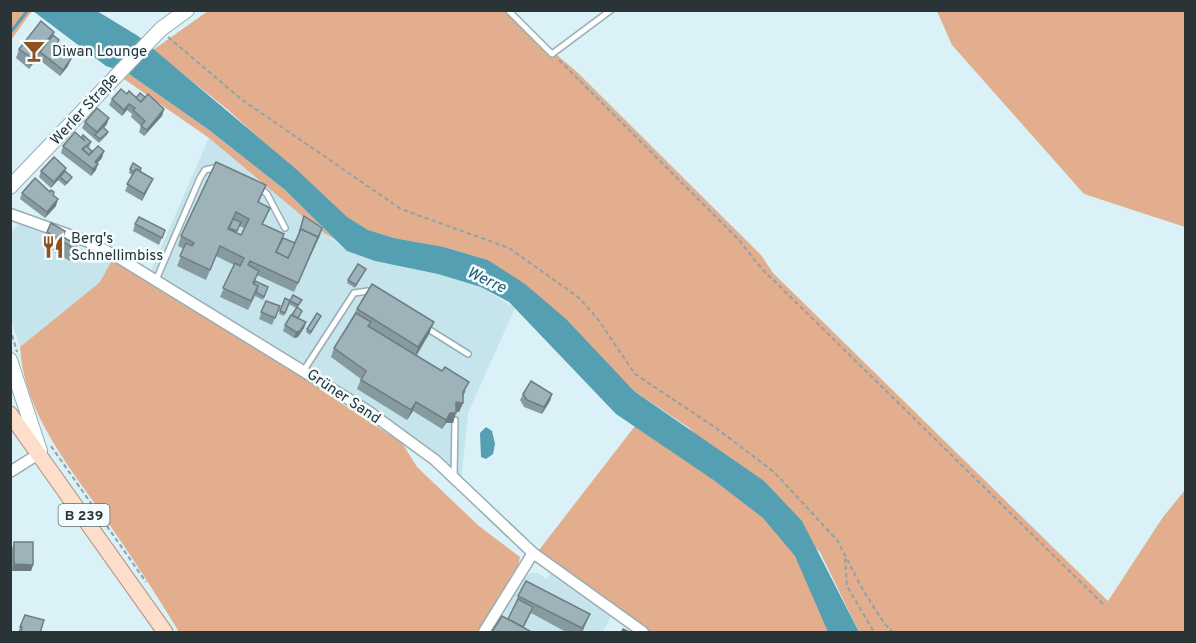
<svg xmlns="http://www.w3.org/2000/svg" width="1196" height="643" font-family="Overpass,sans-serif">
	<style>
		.built { fill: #c5e4ec }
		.green { fill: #e2ae8e }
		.water { fill: #559fb2 }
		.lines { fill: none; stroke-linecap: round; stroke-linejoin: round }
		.stream { stroke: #559fb2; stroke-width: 3 }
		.lane-casing { stroke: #98aeb4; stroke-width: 8 }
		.street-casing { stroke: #98aeb4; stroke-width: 13 }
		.secondary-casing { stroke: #98aeb4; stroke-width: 16 }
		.primary-casing { stroke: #b19480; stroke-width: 17 }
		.path { stroke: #91a2a7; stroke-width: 2; stroke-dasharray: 4.5 3; stroke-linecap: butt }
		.lane { stroke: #fff; stroke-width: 5 }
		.street { stroke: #fff; stroke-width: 10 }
		.secondary { stroke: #fff; stroke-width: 14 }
		.primary { stroke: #fcdecb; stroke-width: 15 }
		.wall { fill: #879a9f; fill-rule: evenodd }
		.shaded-wall { fill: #6e7d82 }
		.building { fill: #9db3b9; stroke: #6e7d82; stroke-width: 1.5; fill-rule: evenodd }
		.labels { text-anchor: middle; stroke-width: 5; stroke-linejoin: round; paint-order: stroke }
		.shield { fill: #f3fcfe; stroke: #666f71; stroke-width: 1.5 }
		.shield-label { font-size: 14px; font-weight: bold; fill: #2a3335 }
		.poi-label { font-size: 15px; fill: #2a3335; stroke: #f3fcfe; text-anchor: start }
		.street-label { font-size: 15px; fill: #2a3335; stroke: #f3fcfe }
		.water-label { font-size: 16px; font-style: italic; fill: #235f6e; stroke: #f3fcfe }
	</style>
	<rect width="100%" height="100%" fill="#daf1f8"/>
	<g class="built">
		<path d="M 209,138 L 347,251 L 375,261 L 438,274 L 481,287 L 515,308 L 468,413 L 461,482 L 371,408 L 151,270 Z"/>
		<path d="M 19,224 L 112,260 L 100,282 L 20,347 L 11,319 L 10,233 Z"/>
		<path d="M 552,572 L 612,614 L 603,632 L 489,632 L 518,583 L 531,573 L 538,573 L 546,579 Z"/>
	</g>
	<g class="green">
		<path d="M 11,10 L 32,11 L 11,40 L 10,11 Z"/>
		<path d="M 208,11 L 505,11 L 577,72 L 761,255 L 773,273 L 1108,601 L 1163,517 L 1185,490 L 1185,632 L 859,632 L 820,552 L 688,427 L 634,391 L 601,358 L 488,260 L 444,247 L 394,238 L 368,230 L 346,217 L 227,109 L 153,50 Z"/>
		<path d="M 937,11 L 1185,11 L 1185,227 L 1084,194 L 952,45 Z"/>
		<path d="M 129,74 L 209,130 L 284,189 L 336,240 L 319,230 L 209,138 L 124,79 Z"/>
		<path d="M 112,260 L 253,345 L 402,443 L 417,467 L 479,526 L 520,557 L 518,566 L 477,632 L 179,632 C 156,594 132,557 107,521 C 70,467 24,414 20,347 L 100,282 Z"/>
		<path d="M 635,426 C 687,462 762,502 795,556 C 808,578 820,608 828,632 L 649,632 L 539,550 Z"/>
	</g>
	<g class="water">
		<path d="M 33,11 L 97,11 L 138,36 L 296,169 L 347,217 L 368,230 L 394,238 L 444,247 L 488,260 L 525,284 L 566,319 L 634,391 L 764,481 L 802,521 L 859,632 L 828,632 L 795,556 L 763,518 L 715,481 L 616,414 L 509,302 L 481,287 L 438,274 L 375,261 L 347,251 L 284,189 L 209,130 L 129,74 L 106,66 Z"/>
		<path d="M 486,427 L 492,431 L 495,444 L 493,454 L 486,459 L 481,457 L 480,433 Z"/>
	</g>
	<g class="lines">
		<path class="stream" d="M 10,33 L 28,10"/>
		<g class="lane-casing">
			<g id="lane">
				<path d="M 508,10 L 552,54 L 611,10"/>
				<path d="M 259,187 L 267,194 L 285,228"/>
				<path d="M 156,280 L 200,178 L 205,170 L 218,167"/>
				<path d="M 425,327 L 468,354"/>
				<path d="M 304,370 L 354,293 L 368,291 L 374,295"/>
				<path d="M 454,478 L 455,420"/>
			</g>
		</g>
		<g class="street-casing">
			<g id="street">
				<path d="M 10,214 L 89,242 L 116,256 L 368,411 L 435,460 L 533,553 L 643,632"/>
				<path d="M 10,472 L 40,453"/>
				<path d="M 484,632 L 533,553"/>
			</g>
		</g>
		<g class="secondary-casing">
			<g id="secondary">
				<path d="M 10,187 L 161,29 L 187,10"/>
				<path d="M 10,360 L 40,451"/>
			</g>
		</g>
		<g class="primary-casing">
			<path id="primary" d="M 10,414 L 165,632"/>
		</g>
		<g class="path">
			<path d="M 168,37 L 241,99 L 401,209 L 509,248 L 578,297 L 597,318 L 635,374 L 716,428 L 774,472 L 837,540 L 863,590 L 884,623 L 893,632"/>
			<path d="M 559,60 L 738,239 L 762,269 L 1105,606"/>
			<path d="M 10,328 L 17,352"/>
			<path d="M 51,446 L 146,582"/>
			<path d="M 845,558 L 847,586 L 874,632"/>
		</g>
		<use href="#lane" class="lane"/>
		<use href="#street" class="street"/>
		<use href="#secondary" class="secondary"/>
		<use href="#primary" class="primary"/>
	</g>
	<g class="wall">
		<path d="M 53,35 L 58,43 L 62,46 L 60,51 L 68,66 L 60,76 L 37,58 L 29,69 L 16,58 L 19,49 Z"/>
		<path d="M 127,94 L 136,98 L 145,97 L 164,109 L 162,116 L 144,136 L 139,132 L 141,126 L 131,117 L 132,114 L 127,110 L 122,116 L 109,105 L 112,99 Z"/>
		<path d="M 85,122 L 107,124 L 104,128 L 108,132 L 107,135 L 99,143 L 82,128 Z"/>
		<path d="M 81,138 L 91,142 L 89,148 L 102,158 L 97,163 L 96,170 L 91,176 L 61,153 L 63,146 Z"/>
		<path d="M 66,168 L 65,171 L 70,180 L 65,186 L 58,180 L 51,188 L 39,177 L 41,171 Z"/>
		<path d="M 130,169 L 140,171 L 153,179 L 142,201 L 125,191 L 132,175 L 129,173 Z"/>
		<path d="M 50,192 L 54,192 L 53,195 L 56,206 L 45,218 L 20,199 L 22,193 Z"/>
		<path d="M 262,194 L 259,202 L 266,217 L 263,224 L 283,238 L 295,243 L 304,216 L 320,235 L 294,292 L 257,275 L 255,281 L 268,287 L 263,300 L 255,296 L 248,310 L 220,297 L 234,265 L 216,256 L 206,280 L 177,266 L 184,249 L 178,246 L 181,236 ZM 239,226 L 244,228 L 241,235 L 236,233 Z"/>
		<path d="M 135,224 L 165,230 L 159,245 L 133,231 Z"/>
		<path d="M 47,232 L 63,237 L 77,245 L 70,261 L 42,245 Z"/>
		<path d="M 366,269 L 355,288 L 347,283 L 348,280 Z"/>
		<path d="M 285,298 L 300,303 L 298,308 L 301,314 L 298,318 L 306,322 L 304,328 L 298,337 L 294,338 L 283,331 L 285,325 L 296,308 L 289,304 L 284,316 L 279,314 Z"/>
		<path d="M 266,301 L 280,306 L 272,325 L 259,319 Z"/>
		<path d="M 357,309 L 434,322 L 429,334 L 416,355 L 466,391 L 463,396 L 463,403 L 459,412 L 456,412 L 453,423 L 446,423 L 442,429 L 413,411 L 407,420 L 357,389 L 361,379 L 331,357 L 334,348 Z"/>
		<path d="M 321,316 L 310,335 L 306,332 L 307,329 Z"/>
		<path d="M 523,394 L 552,394 L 550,401 L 542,414 L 524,407 L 520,400 Z"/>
		<path d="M 14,542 L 33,565 L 31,571 L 12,571 L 12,549 Z"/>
		<path d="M 518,596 L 590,614 L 582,633 L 568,633 L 531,613 L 524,627 L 508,619 L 515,605 Z"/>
		<path d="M 20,627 L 40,633 L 18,633 Z"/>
	</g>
	<g class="shaded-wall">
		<path d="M 54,32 L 51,41 L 40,52 L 37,58 L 29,69 L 33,59 Z"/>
		<path d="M 71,59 L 68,66 L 60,76 L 63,70 Z"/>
		<path d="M 129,104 L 127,110 L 122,116 L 124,110 Z"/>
		<path d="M 164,109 L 162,116 L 144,136 L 147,130 Z"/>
		<path d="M 109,118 L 107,124 L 96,136 L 95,135 L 97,132 Z"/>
		<path d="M 104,151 L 102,158 L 93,168 L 95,162 Z"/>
		<path d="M 98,164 L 96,170 L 91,176 L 93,169 Z"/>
		<path d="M 66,168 L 64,174 L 60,177 L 58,180 L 51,188 L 54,182 Z"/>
		<path d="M 153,179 L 142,201 L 144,194 Z"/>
		<path d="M 58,199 L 56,206 L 45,218 L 47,212 Z"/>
		<path d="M 322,228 L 320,235 L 294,292 L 298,283 Z"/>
		<path d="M 306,322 L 304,328 L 298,337 L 294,338 L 296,332 Z"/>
		<path d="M 434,322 L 429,334 L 414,360 L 418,347 Z"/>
		<path d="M 552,394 L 550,401 L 542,414 L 544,407 Z"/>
		<path d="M 416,402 L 413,411 L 407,420 L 411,410 Z"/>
		<path d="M 456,402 L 463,403 L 459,412 L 453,412 Z"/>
		<path d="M 450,413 L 456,413 L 453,423 L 446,423 L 442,429 L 446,420 Z"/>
		<path d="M 14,564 L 33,565 L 31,571 L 12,571 Z"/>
		<path d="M 590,614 L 586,623 L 581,633 L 582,628 Z"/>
	</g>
	<g class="building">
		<path d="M 41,21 L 54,32 L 33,59 L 19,49 Z"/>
		<path d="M 53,35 L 59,40 L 57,43 L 62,46 L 59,50 L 71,59 L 63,70 L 40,52 Z"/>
		<path d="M 121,89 L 127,94 L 129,91 L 141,102 L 148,94 L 164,109 L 147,130 L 141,126 L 145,121 L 133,110 L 135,108 L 129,104 L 124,110 L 112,99 Z"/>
		<path d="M 140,93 L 145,97 L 141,102 L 136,98 Z"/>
		<path d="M 97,108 L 109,118 L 97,132 L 85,122 Z"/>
		<path d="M 103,127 L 108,132 L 100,139 L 95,135 Z"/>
		<path d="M 75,132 L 85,141 L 82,137 L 83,135 L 91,142 L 82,149 L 89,155 L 98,146 L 104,151 L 95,162 L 98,164 L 93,169 L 63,146 Z"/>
		<path d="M 86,146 L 92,151 L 89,155 L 83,149 Z"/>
		<path d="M 54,157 L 66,168 L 54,182 L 41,171 Z"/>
		<path d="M 216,162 L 266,185 L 258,202 L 270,208 L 262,224 L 284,234 L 276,252 L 288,258 L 301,229 L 318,237 L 298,283 L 250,261 L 248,265 L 259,271 L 253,283 L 258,286 L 251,301 L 223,288 L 235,263 L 240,266 L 244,258 L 220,246 L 210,270 L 180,256 L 186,243 L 192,246 L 194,243 L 181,236 ZM 236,212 L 249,219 L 241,235 L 228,229 Z"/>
		<path d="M 133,163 L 141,168 L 140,171 L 136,169 L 134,172 L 130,169 Z"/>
		<path d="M 136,169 L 153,179 L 144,194 L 127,184 Z"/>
		<path d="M 65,171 L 72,177 L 67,183 L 60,177 Z"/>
		<path d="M 35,178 L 50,192 L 51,190 L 54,192 L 53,195 L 58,199 L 47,212 L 22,193 Z"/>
		<path d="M 304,216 L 322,228 L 317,240 L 318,237 L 301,229 L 300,230 Z"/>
		<path d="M 139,217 L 165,230 L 162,238 L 135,224 Z"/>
		<path d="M 233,219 L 241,222 L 237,231 L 229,228 Z"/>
		<path d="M 51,223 L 65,231 L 63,237 L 77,245 L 75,249 L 47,232 Z"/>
		<path d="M 283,238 L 295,243 L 288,258 L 276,252 Z"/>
		<path d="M 358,264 L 366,269 L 356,285 L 348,280 Z"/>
		<path d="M 255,281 L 268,287 L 264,297 L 256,292 L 258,286 L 254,284 Z"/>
		<path d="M 372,284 L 434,322 L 418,347 L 357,309 Z"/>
		<path d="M 293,295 L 302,300 L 298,305 L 290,301 L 285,313 L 280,311 L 285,298 L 290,301 Z"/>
		<path d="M 266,301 L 280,306 L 275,318 L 261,312 Z"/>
		<path d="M 297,307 L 302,311 L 298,318 L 292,315 Z"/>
		<path d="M 317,313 L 321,316 L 311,332 L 307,329 Z"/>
		<path d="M 356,313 L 371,322 L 368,326 L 422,359 L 442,371 L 445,367 L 469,382 L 463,392 L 463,403 L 456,402 L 456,413 L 450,413 L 446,420 L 416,402 L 411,410 L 361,380 L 366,371 L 334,348 Z"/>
		<path d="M 291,315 L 306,322 L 300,331 L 296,332 L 285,325 Z"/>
		<path d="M 531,381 L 552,394 L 544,407 L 527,400 L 523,394 Z"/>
		<path d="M 14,542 L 33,542 L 33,565 L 14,564 Z"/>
		<path d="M 526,581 L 590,614 L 582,628 L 518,596 Z"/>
		<path d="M 518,599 L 533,607 L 523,627 L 508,619 Z"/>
		<path d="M 25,615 L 44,620 L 40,633 L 21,632 L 22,627 L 20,627 Z"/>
		<path d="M 502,616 L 530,631 L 529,633 L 491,633 Z"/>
		<path d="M 623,629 L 631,633 L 621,633 Z"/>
	</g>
	<defs>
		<g id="bar-bare" transform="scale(1.8)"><path d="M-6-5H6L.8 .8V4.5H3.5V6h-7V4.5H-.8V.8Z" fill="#92501f" stroke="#f3fcfe" stroke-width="2.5" paint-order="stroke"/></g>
		<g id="restaurant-bare" transform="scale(1.8)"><path d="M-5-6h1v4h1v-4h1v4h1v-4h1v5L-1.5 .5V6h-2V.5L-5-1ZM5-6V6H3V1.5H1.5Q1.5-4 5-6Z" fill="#92501f" stroke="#f3fcfe" stroke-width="2.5" paint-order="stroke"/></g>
	</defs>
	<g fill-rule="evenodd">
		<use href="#bar-bare" x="34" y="51"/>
		<use href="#restaurant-bare" x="53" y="247"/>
	</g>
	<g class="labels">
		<rect class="shield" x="58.5" y="504" width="51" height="22" rx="4.5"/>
		<g class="shield-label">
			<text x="84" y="520">B 239</text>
		</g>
		<g class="poi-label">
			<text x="52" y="56">Diwan Lounge</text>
			<text x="71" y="243">Berg's<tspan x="71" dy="17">Schnellimbiss</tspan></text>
		</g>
		<g class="street-label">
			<text transform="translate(84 109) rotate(-47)" y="5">Werler Straße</text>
			<text transform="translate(344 396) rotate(34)" y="5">Grüner Sand</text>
		</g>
		<g class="water-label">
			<text transform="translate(487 279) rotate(25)" y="6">Werre</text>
		</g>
	</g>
	<rect width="1196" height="643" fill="none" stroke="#2a3335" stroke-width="24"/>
</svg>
